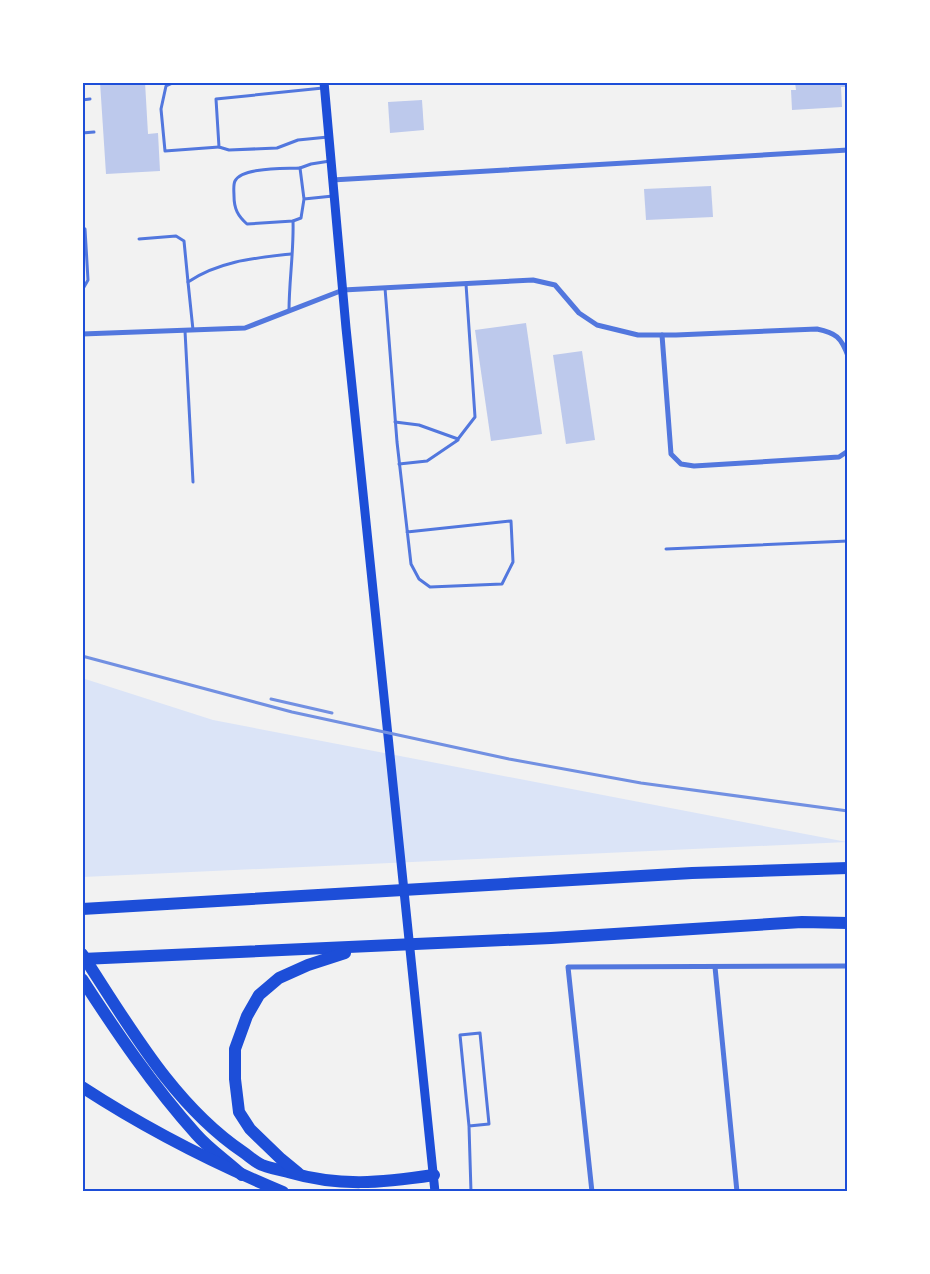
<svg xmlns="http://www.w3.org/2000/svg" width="930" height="1274" font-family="'DejaVu Sans',sans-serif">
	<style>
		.green { fill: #dbe4f7 }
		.building { fill: #bdc9ec }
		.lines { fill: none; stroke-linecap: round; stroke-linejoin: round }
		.service { stroke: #5277de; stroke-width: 3 }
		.minor { stroke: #5277de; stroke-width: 5 }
		.secondary { stroke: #1d4ed8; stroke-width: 9 }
		.motorway { stroke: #1d4ed8; stroke-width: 12 }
		.rail { stroke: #7290e2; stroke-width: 3 }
		.neatline { fill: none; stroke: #1d4ed8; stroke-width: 2 }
	</style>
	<rect width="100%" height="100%" fill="#f2f2f2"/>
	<path class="green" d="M 82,678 L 213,720 L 847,842 L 83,877 Z"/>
	<g class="building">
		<path d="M 100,82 L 145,82 L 148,134 L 158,133 L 160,171 L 106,174 Z"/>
		<path d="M 795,82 L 846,82 L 846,87 L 841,87 L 842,107 L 792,110 L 791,90 L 796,90 Z"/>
		<path d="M 422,100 L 424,130 L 390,133 L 388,102 Z"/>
		<path d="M 711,186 L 713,217 L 646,220 L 644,189 Z"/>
		<path d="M 526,323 L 542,434 L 491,441 L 475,330 Z"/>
		<path d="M 582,351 L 595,440 L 566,444 L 553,355 Z"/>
	</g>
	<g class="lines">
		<g class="service">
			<path d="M 175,82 L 166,86 L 161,109 L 165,151 L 219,147"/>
			<path d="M 323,88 L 216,99 L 219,147 L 229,150 L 277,148 L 298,140 L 328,137"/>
			<path d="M 82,100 L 90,99"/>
			<path d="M 82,133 L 94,132"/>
			<path d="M 300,168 L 311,164 L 330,161"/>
			<path d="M 304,199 L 300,168 C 285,169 242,167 235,181 C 233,185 234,192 234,196 C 234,209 238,216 247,224 L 293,221 L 301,218 L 304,199 L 333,196"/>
			<path d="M 82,227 L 85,229 L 88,280 L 84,287 L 82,287"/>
			<path d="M 139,239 L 176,236 L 184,241 L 188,282"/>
			<path d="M 385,288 L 397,442 L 411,564 L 419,579 L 430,587 L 502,584 L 513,562 L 511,521 L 407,532"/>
			<path d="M 289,311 C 289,281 294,250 293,221"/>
			<path d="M 193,330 L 188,282 C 219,261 255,258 291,254"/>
			<path d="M 185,331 L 193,482"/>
			<path d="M 395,422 L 419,425 L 458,439 L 475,417 L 466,284"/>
			<path d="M 399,464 L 427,461 L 458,440"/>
			<path d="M 666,549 L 848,541"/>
			<path d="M 469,1126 L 489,1124 L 480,1033 L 460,1035 L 469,1126 L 471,1192"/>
		</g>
		<g class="minor">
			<path d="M 332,180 L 848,150"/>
			<path d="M 82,334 L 245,328 L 343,290 L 533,280 L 555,285 L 579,313 L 597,325 L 638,335 L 676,335 L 817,329 C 836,333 841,337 848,356"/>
			<path d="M 662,335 L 671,454 L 681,464 L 694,466 L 839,457 L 848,451"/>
			<path d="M 715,967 L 737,1192"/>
			<path d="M 592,1192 L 568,967 L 848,966"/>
		</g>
		<path class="secondary" d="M 324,82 L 346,328 L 435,1192"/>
		<g class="motorway">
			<path d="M 82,909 L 692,873 L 848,868"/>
			<path d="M 82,954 C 128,1024 173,1105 243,1152 C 249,1156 255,1162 262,1165 C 270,1168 279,1170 288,1172 C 339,1187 381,1183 434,1175"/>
			<path d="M 82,959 L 551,938 L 802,922 L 848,923"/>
			<path d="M 82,979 C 117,1033 153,1086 196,1134 C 209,1149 227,1161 242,1175"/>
			<path d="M 82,1087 C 145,1128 213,1163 283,1192"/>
			<path d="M 298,1173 L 281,1159 L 250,1129 L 239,1112 L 235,1079 L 235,1049 L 247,1016 L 259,995 L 279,978 L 308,965 L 345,953"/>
		</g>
		<g class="rail">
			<path d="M 82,656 L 292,712 L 509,759 L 641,783 L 848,811"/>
			<path d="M 271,699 L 332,713"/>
		</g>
	</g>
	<rect width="930" height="1274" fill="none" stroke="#ffffff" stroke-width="168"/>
	<rect x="84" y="84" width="762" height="1106" class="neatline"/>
</svg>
